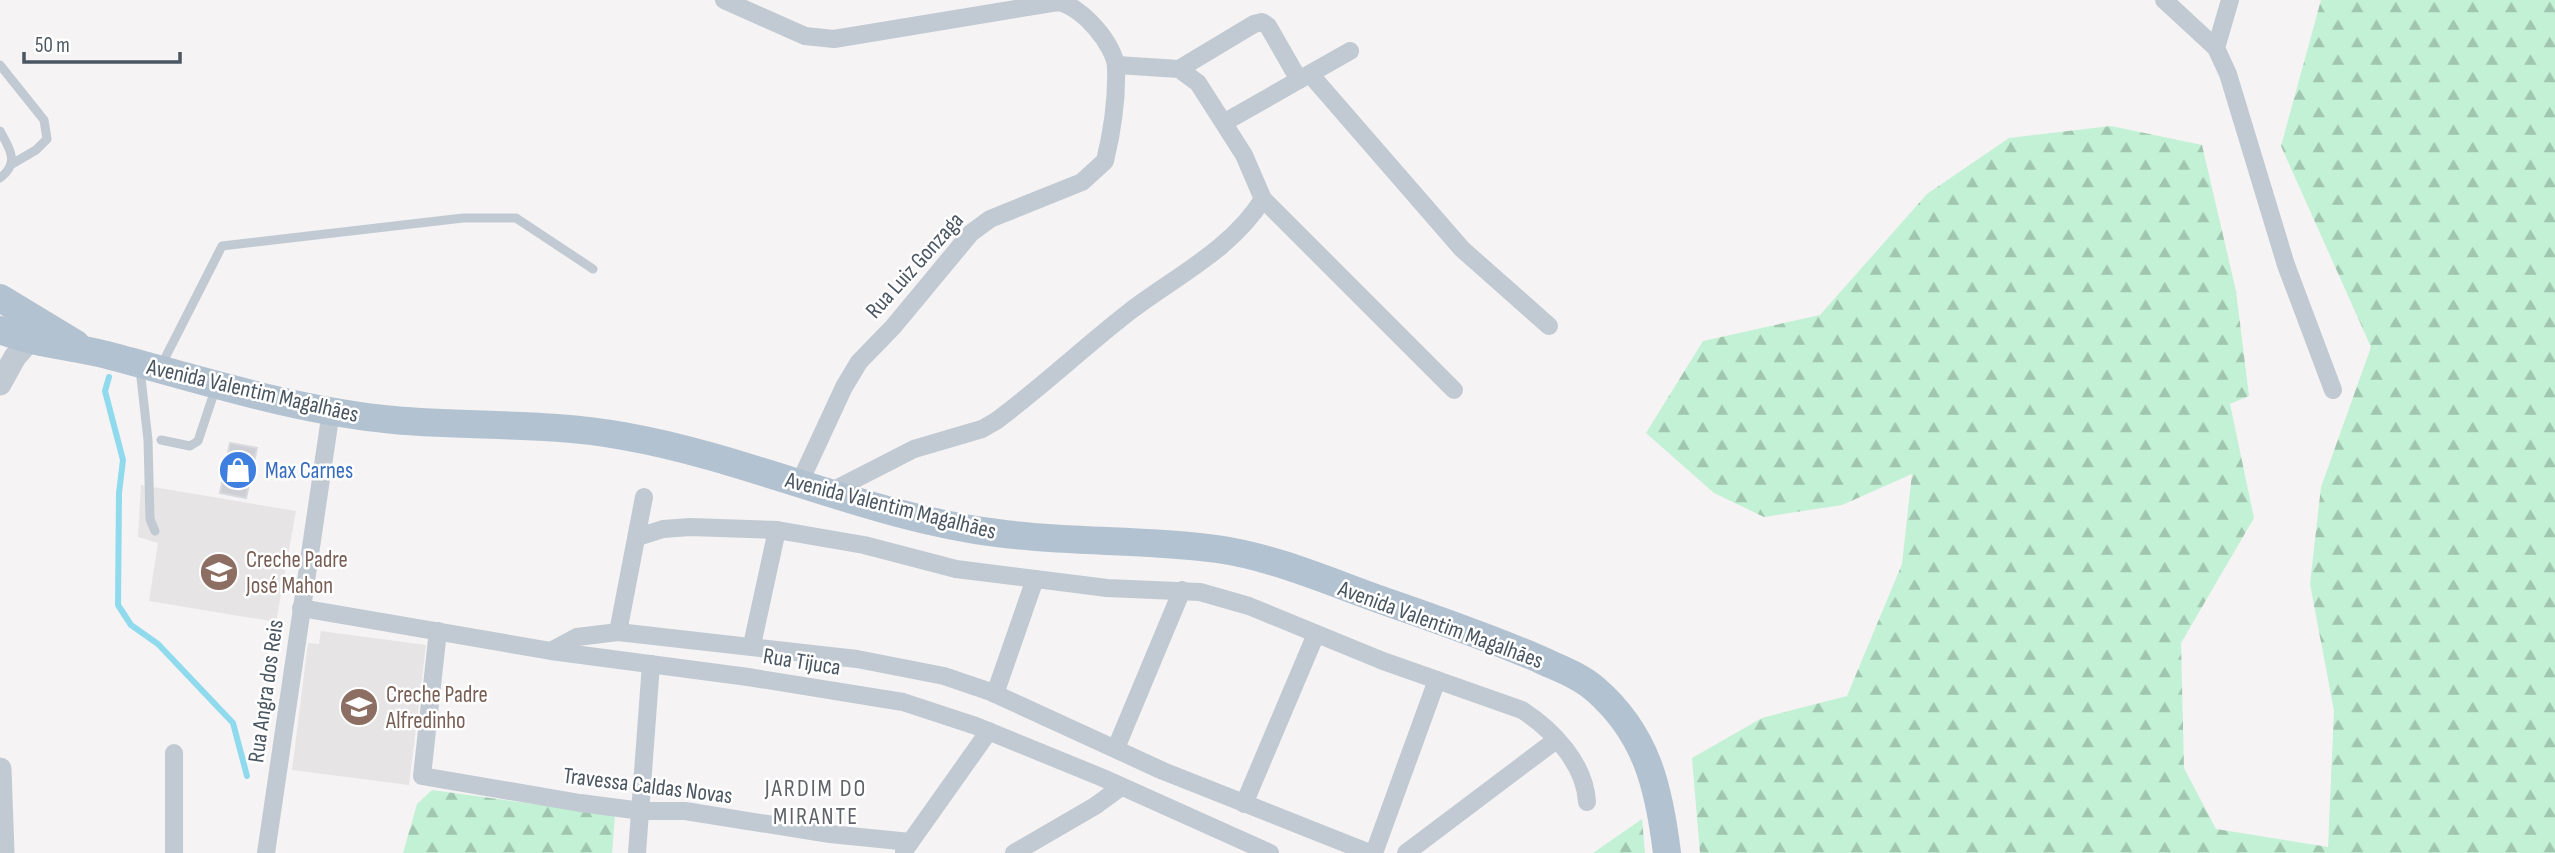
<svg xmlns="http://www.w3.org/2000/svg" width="2555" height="853" font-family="'Sofia Sans Condensed',sans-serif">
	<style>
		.education { fill: #e6e4e5 }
		.forest { fill: url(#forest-firs) }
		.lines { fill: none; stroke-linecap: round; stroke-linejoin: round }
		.stream { stroke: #90daee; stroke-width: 6 }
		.building { fill: #cdcfd5; stroke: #d7d9de; stroke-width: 2 }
		.service { stroke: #c1cad2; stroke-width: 9 }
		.minor { stroke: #c1cad2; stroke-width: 18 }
		.tertiary { stroke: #c1cad2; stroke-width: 23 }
		.primary { stroke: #b3c2d1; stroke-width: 28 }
		.labels { text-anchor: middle; stroke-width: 5; stroke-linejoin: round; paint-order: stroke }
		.street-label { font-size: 23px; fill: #4a5661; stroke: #fff }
		.shop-label { font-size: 23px; fill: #366cbe; stroke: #fff; text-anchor: start }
		.education-label { font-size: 23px; fill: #785e54; stroke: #fff; text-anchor: start }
		.neighbourhood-label { font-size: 24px; letter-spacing: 2px; fill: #5f6368; stroke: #fff }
	</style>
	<defs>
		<pattern id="forest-firs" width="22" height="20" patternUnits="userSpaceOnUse" patternTransform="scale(1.75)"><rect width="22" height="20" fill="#c3f1d5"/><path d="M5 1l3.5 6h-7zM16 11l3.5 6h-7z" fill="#a0c6b0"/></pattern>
	</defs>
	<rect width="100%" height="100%" fill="#f5f3f3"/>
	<g class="education">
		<path d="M 141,485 L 296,511 L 276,622 L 149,601 L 158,543 L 138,537 Z"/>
		<path d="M 321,631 L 426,645 L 409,785 L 292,770 L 308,643 L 319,644 Z"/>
	</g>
	<g class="forest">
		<path d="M 2321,0 L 2555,0 L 2555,853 L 1700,853 L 1692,758 L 1762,718 L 1847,696 L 1902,564 L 1912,474 L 1842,505 L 1764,517 L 1714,493 L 1646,433 L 1703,341 L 1820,315 L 1927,194 L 2009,138 L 2111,126 L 2202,145 L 2236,291 L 2249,396 L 2230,404 L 2254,518 L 2181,643 L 2184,768 L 2216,829 L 2328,847 L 2334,711 L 2310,584 L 2321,487 L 2371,347 L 2281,146 Z"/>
		<path d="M 432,790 L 615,815 L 612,853 L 403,853 L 417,804 Z"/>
		<path d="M 1642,819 L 1645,853 L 1593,853 Z"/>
	</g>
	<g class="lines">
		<path class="stream" d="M 109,377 L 105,391 L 123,460 L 119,493 L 118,605 L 131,625 L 158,644 L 233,723 L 247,776"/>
	</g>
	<path class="building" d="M 230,443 L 257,448 L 246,498 L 220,493 Z"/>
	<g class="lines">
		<g class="service">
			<path d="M 0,65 L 44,120 L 47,139 L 36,150 L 12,164"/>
			<path d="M 0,131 C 10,149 20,163 0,178"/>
			<path d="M 162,364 L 222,246 L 463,218 L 516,218 L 593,269"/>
			<path d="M 140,369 L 148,440 L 150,519 L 155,531"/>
			<path d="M 161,440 L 190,446 L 198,441 L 216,387"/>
		</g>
		<g class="minor">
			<path d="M 724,0 L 805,36 L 834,39 L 1058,2 C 1081,5 1116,46 1116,68 C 1117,97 1112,132 1105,161 L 1082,182 L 990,219 L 971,233 L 893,327 L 859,362 L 844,387 L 799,484"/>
			<path d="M 2164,0 L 2216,48 L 2228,74 L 2286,265 L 2333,390"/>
			<path d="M 2216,48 L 2230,0"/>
			<path d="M 1117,65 L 1179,69 L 1198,83 L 1244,155 L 1263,199 L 1454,390"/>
			<path d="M 1179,69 L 1254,24 L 1262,22 L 1268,26 L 1299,80"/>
			<path d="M 1310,74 L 1462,249 L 1549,326"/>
			<path d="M 1225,122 L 1350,51"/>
			<path d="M 828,493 L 914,449 L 982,429 L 996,421 C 1042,387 1084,347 1129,312 C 1176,276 1231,250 1263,199"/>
			<path d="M 638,537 L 663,529 L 690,527 L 777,530 L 864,545 L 956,569 L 1107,588 L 1200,592 L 1249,606 L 1383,661 L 1522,710 C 1553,730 1585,764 1587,802"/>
			<path d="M 301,608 L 551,651 L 748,677 L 903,702 L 976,726 L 1103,778 L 1270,853"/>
			<path d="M 438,631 L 422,776 L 580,803 L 642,811 L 685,811 L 830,834 L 910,842"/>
			<path d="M 618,632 L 644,497"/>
			<path d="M 752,645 L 777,530"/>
			<path d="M 551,651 L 577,637 L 618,632 L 857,659 L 944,676 L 991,692 L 1163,771 L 1370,853"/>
			<path d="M 995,694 L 1035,579"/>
			<path d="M 1116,748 L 1182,590"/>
			<path d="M 174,753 L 174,853"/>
			<path d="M 1244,804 L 1316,634"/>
			<path d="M 904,851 L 989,731"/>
			<path d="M 266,853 L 331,411"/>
			<path d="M 637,853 L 651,664"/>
			<path d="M 1014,853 L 1095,806 L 1121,787"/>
			<path d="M 1374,853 L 1437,680"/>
			<path d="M 1406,853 L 1556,740"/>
		</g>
		<g class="tertiary">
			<path d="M 0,384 L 15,357 L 41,327"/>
			<path d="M 0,769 L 3,853"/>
		</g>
		<g class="primary">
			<path d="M 0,298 L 76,344"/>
			<path d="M 0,330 C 35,344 71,346 107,355 C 202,380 296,411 394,420 C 469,427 548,422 623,436 C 750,458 869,517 997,533 C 1070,543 1144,539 1217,549 C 1274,557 1330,582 1384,601 C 1436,619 1488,637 1539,659 C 1558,668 1579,675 1595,689 C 1647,734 1659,788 1667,853"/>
		</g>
	</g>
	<defs>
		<g id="shop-disc" transform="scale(2.0125)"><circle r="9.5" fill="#3f7fe0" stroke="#fff"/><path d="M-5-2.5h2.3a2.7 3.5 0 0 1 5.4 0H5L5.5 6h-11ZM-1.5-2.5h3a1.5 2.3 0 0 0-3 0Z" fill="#fff"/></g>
		<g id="school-disc" transform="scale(2.0125)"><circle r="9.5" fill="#8d6e63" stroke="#fff"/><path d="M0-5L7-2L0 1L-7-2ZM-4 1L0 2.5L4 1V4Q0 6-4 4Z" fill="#fff"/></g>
	</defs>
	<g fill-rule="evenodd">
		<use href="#shop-disc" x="238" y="470"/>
		<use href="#school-disc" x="219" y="572"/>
		<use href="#school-disc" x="359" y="707"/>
	</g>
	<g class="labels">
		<g class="street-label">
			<text transform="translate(914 265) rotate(-48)" y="8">Rua Luiz Gonzaga</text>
			<text transform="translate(253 390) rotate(13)" y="8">Avenida Valentim Magalhães</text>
			<text transform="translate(891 505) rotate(14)" y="8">Avenida Valentim Magalhães</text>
			<text transform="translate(1441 624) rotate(20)" y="8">Avenida Valentim Magalhães</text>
			<text transform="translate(802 661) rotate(9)" y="8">Rua Tijuca</text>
			<text transform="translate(265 691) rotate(-82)" y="8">Rua Angra dos Reis</text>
			<text transform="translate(648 785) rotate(7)" y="8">Travessa Caldas Novas</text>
		</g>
		<g class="shop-label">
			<text x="265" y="478">Max Carnes</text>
		</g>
		<g class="education-label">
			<text x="246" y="567">Creche Padre<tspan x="246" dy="26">José Mahon</tspan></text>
			<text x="386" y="702">Creche Padre<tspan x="386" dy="26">Alfredinho</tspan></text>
		</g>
		<g class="neighbourhood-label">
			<text x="816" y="796">JARDIM DO<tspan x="816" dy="28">MIRANTE</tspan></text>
		</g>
	</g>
	<path d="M24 52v10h156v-10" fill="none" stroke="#4a5661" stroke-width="3.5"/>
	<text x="35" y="52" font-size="21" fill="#4a5661" stroke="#ffffff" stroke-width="5" paint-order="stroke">50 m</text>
</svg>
